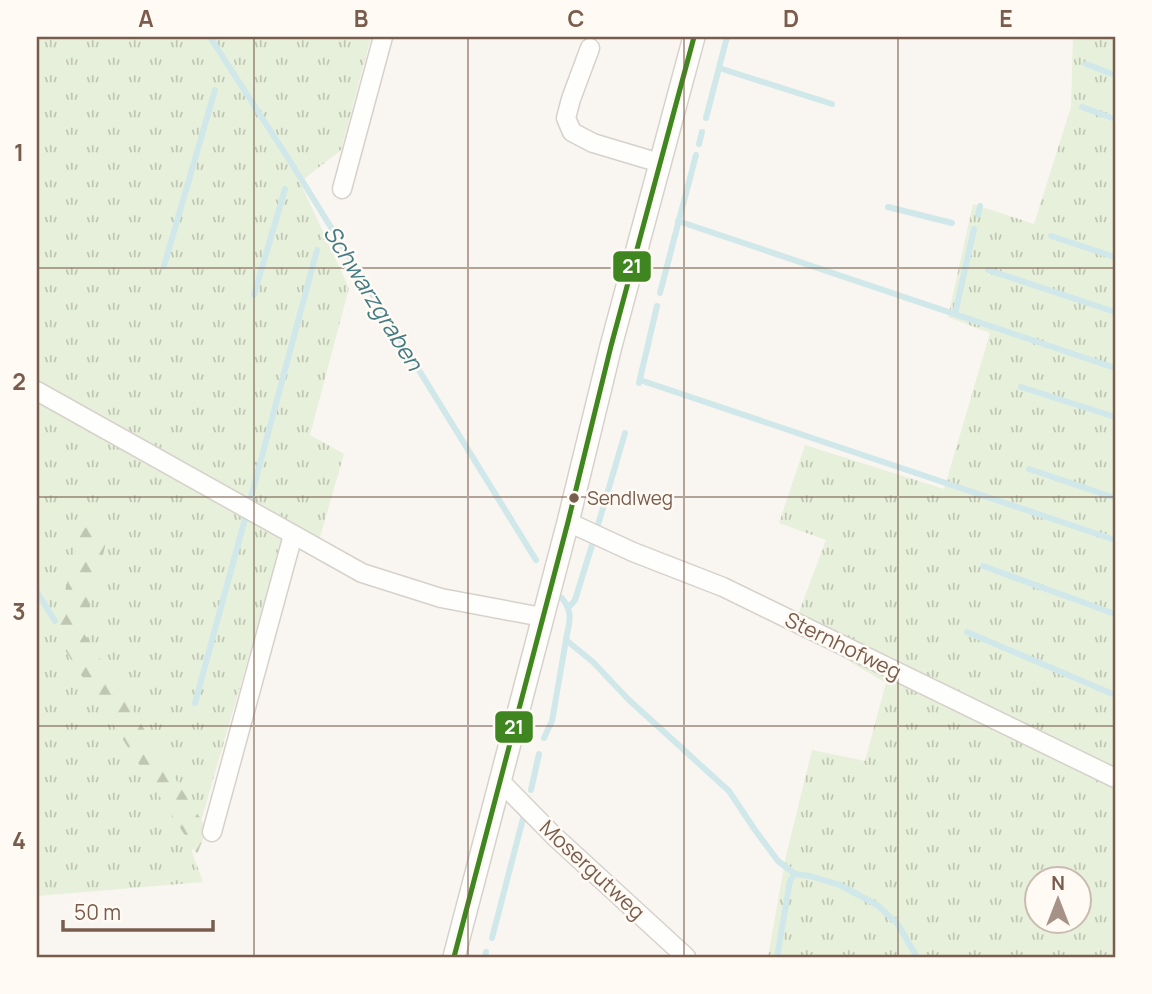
<svg xmlns="http://www.w3.org/2000/svg" width="1152" height="994" font-family="Manrope,sans-serif">
	<style>
		.grass { fill: url(#grass-tufts); fill-rule: evenodd }
		.forest { fill: url(#forest-firs) }
		.lines { fill: none; stroke-linecap: round; stroke-linejoin: round }
		.stream { stroke: #d0e8ea; stroke-width: 6 }
		.minor-casing { stroke: #d7d1cb; stroke-width: 21 }
		.tertiary-casing { stroke: #d7d1cb; stroke-width: 24 }
		.minor { stroke: #fefefd; stroke-width: 18 }
		.tertiary { stroke: #fefefd; stroke-width: 21 }
		.bus-1-casing { stroke: #fffaf3; stroke-width: 10 }
		.bus-1 { stroke: #3f8621; stroke-width: 5 }
		.grid { fill: none; stroke: #7a5c4d; stroke-width: 2; stroke-opacity: 0.55 }
		.bus-dot { fill: #7a5c4d; stroke: #fffaf3; stroke-width: 2.5 }
		.labels { text-anchor: middle; stroke-width: 5; stroke-linejoin: round; paint-order: stroke }
		.bus-label { font-size: 19px; fill: #7a5c4d; stroke: #fffaf3; text-anchor: start }
		.street-label { font-size: 21px; fill: #7a5c4d; stroke: #fffaf3 }
		.water-label { font-size: 23px; font-style: italic; fill: #437c86; stroke: #fffaf3 }
		.line-badge { stroke: #fffaf3; stroke-width: 2.5 }
		.badge-label { font-size: 19px; text-anchor: middle; font-weight: bold; fill: #fff }
		.neatline { fill: none; stroke: #7a5c4d; stroke-width: 2.5 }
		.grid-label { font-size: 23px; text-anchor: middle; font-weight: bold; fill: #7a5c4d }
	</style>
	<defs>
		<pattern id="grass-tufts" width="24" height="20" patternUnits="userSpaceOnUse" patternTransform="scale(1.75)"><rect width="24" height="20" fill="#e7f0db"/><path d="M3 7l-1-3M5 7V3M7 7l1-3M15 17l-1-3M17 17v-4M19 17l1-3" fill="none" stroke="#c0c6b4"/></pattern>
		<pattern id="forest-firs" width="22" height="20" patternUnits="userSpaceOnUse" patternTransform="scale(1.75)"><rect width="22" height="20" fill="#e7f0db"/><path d="M5 1l3.5 6h-7zM16 11l3.5 6h-7z" fill="#c0c6b4"/></pattern>
	</defs>
	<rect width="100%" height="100%" fill="#f9f5f0"/>
	<g class="grass">
		<path d="M 37,37 L 371,37 L 341,150 L 300,182 L 349,288 L 310,435 L 344,454 L 318,544 L 291,522 L 282,542 L 192,852 L 203,882 L 37,896 Z"/>
		<path d="M 1073,37 L 1115,37 L 1115,957 L 768,957 L 786,856 L 812,750 L 865,761 L 886,683 L 793,628 L 826,540 L 779,523 L 805,445 L 944,489 L 990,333 L 948,317 L 973,204 L 1034,224 L 1071,107 ZM 1036,878 L 1078,878 L 1078,920 L 1036,920 Z"/>
	</g>
	<path class="forest" d="M 97,522 L 108,535 L 83,632 L 207,829 L 197,854 L 54,633 L 81,530 Z"/>
	<g class="lines">
		<g class="stream">
			<path d="M 210,37 L 295,169 L 536,560"/>
			<path d="M 1086,64 L 1115,75"/>
			<path d="M 719,68 L 832,104"/>
			<path d="M 1082,107 L 1115,119"/>
			<path d="M 706,118 L 727,37"/>
			<path d="M 699,144 L 702,132"/>
			<path d="M 888,207 L 952,223"/>
			<path d="M 978,215 L 980,206"/>
			<path d="M 678,221 L 1115,368"/>
			<path d="M 1051,236 L 1115,257"/>
			<path d="M 164,266 L 215,90"/>
			<path d="M 988,270 L 1115,312"/>
			<path d="M 660,293 L 696,155"/>
			<path d="M 254,295 L 285,189"/>
			<path d="M 955,314 L 974,229"/>
			<path d="M 640,380 L 1115,540"/>
			<path d="M 639,383 L 657,306"/>
			<path d="M 1021,387 L 1115,417"/>
			<path d="M 1029,469 L 1115,498"/>
			<path d="M 251,497 L 317,250"/>
			<path d="M 598,525 L 625,433"/>
			<path d="M 983,566 L 1115,614"/>
			<path d="M 37,592 L 55,621"/>
			<path d="M 562,598 C 574,614 569,622 566,640 L 593,662 L 629,700 L 729,791 L 755,830 L 778,861 L 795,874 L 810,876 L 840,885 L 877,905 L 897,923 L 917,957"/>
			<path d="M 569,607 L 575,600 L 593,542"/>
			<path d="M 967,632 L 1115,695"/>
			<path d="M 195,703 L 246,515"/>
			<path d="M 544,738 L 552,721 L 566,640"/>
			<path d="M 531,790 L 539,754"/>
			<path d="M 492,938 L 525,811"/>
			<path d="M 485,957 L 486,952"/>
			<path d="M 777,957 L 790,881 L 795,874"/>
		</g>
		<g class="minor-casing">
			<g id="minor">
				<path d="M 590,48 L 571,99 L 566,118 L 572,132 L 593,143 L 660,163"/>
				<path d="M 342,189 L 383,37"/>
				<path d="M 37,391 L 362,573 L 441,598 L 542,617"/>
				<path d="M 568,522 L 633,552 L 723,587 L 1115,778"/>
				<path d="M 500,781 L 554,836 L 686,957"/>
				<path d="M 212,832 L 293,535"/>
			</g>
		</g>
		<g class="tertiary-casing">
			<path id="tertiary" d="M 454,957 L 568,522 L 611,346 L 694,37"/>
		</g>
		<use href="#minor" class="minor"/>
		<use href="#tertiary" class="tertiary"/>
		<g class="bus-1-casing">
			<path id="bus-1" d="M 454,957 L 568,522 L 611,346 L 694,37"/>
		</g>
		<use href="#bus-1" class="bus-1"/>
	</g>
	<path class="grid" d="M 254,37 L 254,957M 468,37 L 468,957M 684,37 L 684,957M 898,37 L 898,957M 37,268 L 1115,268M 37,497 L 1115,497M 37,726 L 1115,726"/>
	<circle class="bus-dot" cx="574" cy="498" r="6"/>
	<g class="labels">
		<g class="bus-label">
			<text x="587" y="505">Sendlweg</text>
		</g>
		<g class="street-label">
			<text transform="translate(843 646) rotate(26)" y="7">Sternhofweg</text>
			<text transform="translate(592 870) rotate(43)" y="7">Mosergutweg</text>
		</g>
		<g class="water-label">
			<text transform="translate(373 298) rotate(58)" y="8">Schwarzgraben</text>
		</g>
	</g>
	<g class="line-badge">
		<rect x="612" y="250" width="40" height="33" rx="7" fill="#3f8621"/>
		<rect x="494" y="710" width="40" height="34" rx="7" fill="#3f8621"/>
	</g>
	<g class="badge-label">
		<text x="632" y="273">21</text>
		<text x="514" y="734">21</text>
	</g>
	<rect width="1152" height="994" fill="none" stroke="#fffaf3" stroke-width="77"/>
	<g transform="translate(1058 900)"><circle r="33" fill="#fffaf3" stroke="#cabbb1" stroke-width="2"/>
	<path d="M0-5L12 26L0 18L-12 26Z" fill="#a69286"/>
	<text y="-10" font-size="19" font-weight="bold" text-anchor="middle" fill="#7a5c4d">N</text>
	</g>
	<path d="M63 920v10h150v-10" fill="none" stroke="#7a5c4d" stroke-width="3.5"/>
	<text x="74" y="920" font-size="21" fill="#7a5c4d" stroke="#fffaf3" stroke-width="5" paint-order="stroke">50 m</text>
	<rect x="38" y="38" width="1076" height="918" class="neatline"/>
	<g class="grid-label">
		<text x="146" y="27">A</text>
		<text x="361" y="27">B</text>
		<text x="576" y="27">C</text>
		<text x="791" y="27">D</text>
		<text x="1006" y="27">E</text>
		<text x="19" y="161">1</text>
		<text x="19" y="390">2</text>
		<text x="19" y="620">3</text>
		<text x="19" y="849">4</text>
	</g>
</svg>
